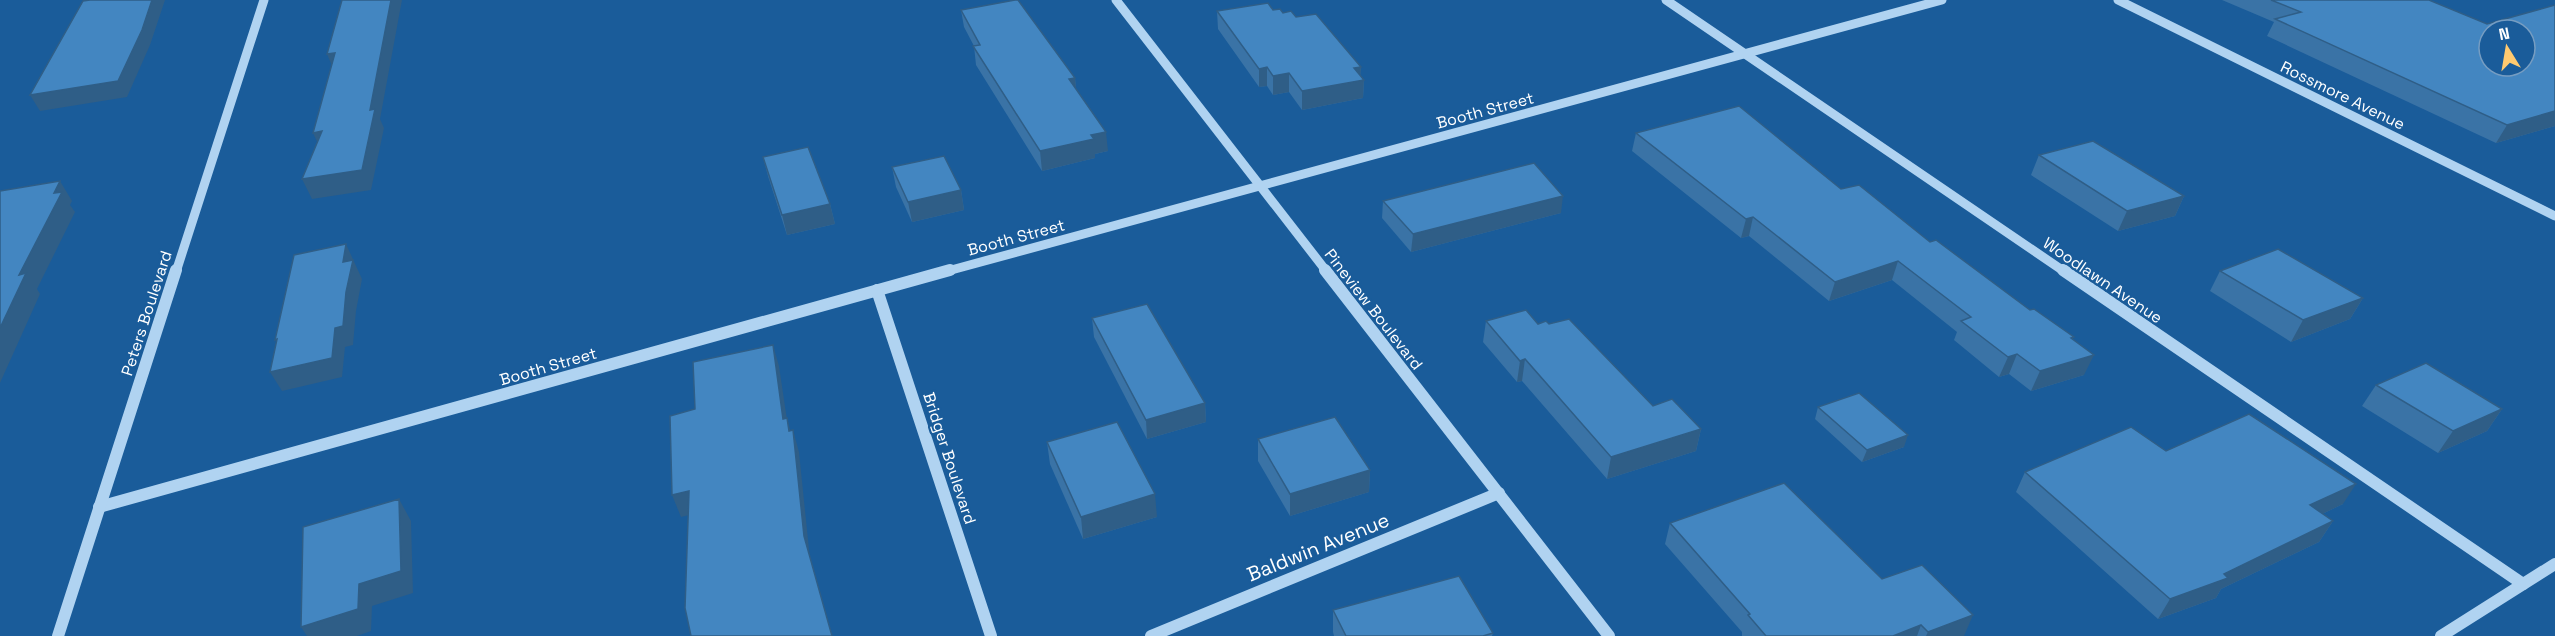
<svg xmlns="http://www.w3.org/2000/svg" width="2555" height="636" font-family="'Space Grotesk',sans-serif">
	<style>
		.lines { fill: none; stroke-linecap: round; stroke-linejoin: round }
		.minor-far1 { stroke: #b0d3f1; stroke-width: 9 }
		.minor { stroke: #b0d3f1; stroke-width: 12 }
		.wall { fill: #3a73a6 }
		.shaded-wall { fill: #2f5e87 }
		.building { fill: #4386c1; stroke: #2f5e87; stroke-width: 1.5; fill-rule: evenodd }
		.labels { text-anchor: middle; stroke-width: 4.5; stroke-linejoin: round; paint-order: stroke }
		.street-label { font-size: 16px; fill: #fff; stroke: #1a5c9a }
		.near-street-label { font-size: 20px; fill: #fff; stroke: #1a5c9a }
	</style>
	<rect width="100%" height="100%" fill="#1a5c9a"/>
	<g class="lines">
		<g class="minor-far1">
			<path d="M 1116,0 L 1327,272"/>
			<path d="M 1666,0 L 2065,272"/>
			<path d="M 2118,0 L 2555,216"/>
			<path d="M 176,272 L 264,0"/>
			<path d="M 944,272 L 1942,0"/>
		</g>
		<g class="minor">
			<path d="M 1325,270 L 1609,636"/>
			<path d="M 2063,270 L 2523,584"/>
			<path d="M 877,290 L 991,636"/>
			<path d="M 99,507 L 950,270"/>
			<path d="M 58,636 L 176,270"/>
			<path d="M 1151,636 L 1499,493"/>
			<path d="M 2441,636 L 2555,564"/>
		</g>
	</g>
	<g class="wall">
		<path d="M 2222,0 L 2429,0 L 2487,24 L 2555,5 L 2555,126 L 2496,143 L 2267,36 L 2274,22 Z"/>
		<path d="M 961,10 L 1075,78 L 1076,89 L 1108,151 L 1095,154 L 1095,158 L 1042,171 L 976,65 L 974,46 L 964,27 Z"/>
		<path d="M 1273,10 L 1296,17 L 1361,67 L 1360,76 L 1364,80 L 1363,98 L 1302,110 L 1289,92 L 1273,95 L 1267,86 L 1259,87 L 1218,29 L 1217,11 Z"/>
		<path d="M 1636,133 L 1841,189 L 1930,242 L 2073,339 L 2084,375 L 2031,391 L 2009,374 L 1999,377 L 1954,340 L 1957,332 L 1892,280 L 1829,301 L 1749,236 L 1741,238 L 1632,151 Z"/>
		<path d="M 2039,155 L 2184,196 L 2175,216 L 2118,231 L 2031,175 Z"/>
		<path d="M 763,157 L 830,204 L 835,224 L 787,235 L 768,176 Z"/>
		<path d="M 892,167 L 961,190 L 964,210 L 912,222 L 896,187 Z"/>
		<path d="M 1383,201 L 1561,213 L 1411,252 L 1382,218 Z"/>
		<path d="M 2220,271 L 2363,298 L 2350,319 L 2291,342 L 2210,291 Z"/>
		<path d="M 1092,318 L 1205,403 L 1206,422 L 1147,439 L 1094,337 Z"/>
		<path d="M 1486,321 L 1538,324 L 1653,406 L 1701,429 L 1696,451 L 1607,479 L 1522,381 L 1517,382 L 1483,342 Z"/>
		<path d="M 2376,385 L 2502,409 L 2487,431 L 2438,453 L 2362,406 Z"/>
		<path d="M 1818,407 L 1904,447 L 1862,462 L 1815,419 Z"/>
		<path d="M 1258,439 L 1370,470 L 1369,492 L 1290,516 L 1258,461 Z"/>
		<path d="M 1047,442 L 1157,517 L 1083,539 L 1050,464 Z"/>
		<path d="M 2166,451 L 2343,504 L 2322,514 L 2333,521 L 2319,542 L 2221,589 L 2216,598 L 2158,619 L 2016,492 L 2025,472 Z"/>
		<path d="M 1670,523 L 1882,579 L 1964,636 L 1742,636 L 1742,632 L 1665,544 Z"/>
		<path d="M 1333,610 L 1493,633 L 1492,636 L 1334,636 L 1333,632 Z"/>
	</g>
	<g class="shaded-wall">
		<path d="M 152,0 L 165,0 L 150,45 L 127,97 L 40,111 L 30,95 Z"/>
		<path d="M 391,0 L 402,0 L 380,119 L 384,128 L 371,190 L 312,199 L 302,179 L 370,110 Z"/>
		<path d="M 335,53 L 335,73 L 327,54 Z"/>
		<path d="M 1267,67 L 1267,86 L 1259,87 L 1259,69 Z"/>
		<path d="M 1361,67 L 1360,80 L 1364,80 L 1363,98 L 1302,110 L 1302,91 L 1354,68 Z"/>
		<path d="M 1289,73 L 1289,92 L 1273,95 L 1273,76 Z"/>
		<path d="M 1075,78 L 1077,96 L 1069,79 Z"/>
		<path d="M 2555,111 L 2555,126 L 2496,143 L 2507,125 Z"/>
		<path d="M 322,131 L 322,152 L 313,133 Z"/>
		<path d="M 1106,132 L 1108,151 L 1095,154 L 1095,158 L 1042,171 L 1040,151 L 1091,135 Z"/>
		<path d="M 60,181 L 72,201 L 70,205 L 75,212 L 37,289 L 40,294 L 0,383 L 0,328 L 19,275 Z"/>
		<path d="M 961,190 L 964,210 L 912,222 L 908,202 Z"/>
		<path d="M 1563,196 L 1561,213 L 1411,252 L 1413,234 Z"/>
		<path d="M 2184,196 L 2175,216 L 2118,231 L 2127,211 Z"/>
		<path d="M 830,204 L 835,224 L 787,235 L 782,215 Z"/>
		<path d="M 1753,217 L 1749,236 L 1741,238 L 1746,219 Z"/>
		<path d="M 346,244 L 362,279 L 356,311 L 353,345 L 345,347 L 342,377 L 282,391 L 270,372 L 343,262 Z"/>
		<path d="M 1898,261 L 1892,280 L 1829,301 L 1835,282 Z"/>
		<path d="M 2363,298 L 2350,319 L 2291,342 L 2303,320 Z"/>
		<path d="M 773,345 L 779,366 L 790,440 L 783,419 Z"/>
		<path d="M 2017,354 L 2009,374 L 1999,377 L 2008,357 Z"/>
		<path d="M 2094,355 L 2084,375 L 2031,391 L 2040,371 Z"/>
		<path d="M 1525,359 L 1522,381 L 1517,382 L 1520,361 Z"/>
		<path d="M 1205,403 L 1206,422 L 1147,439 L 1146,420 Z"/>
		<path d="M 2502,409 L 2487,431 L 2438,453 L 2453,431 Z"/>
		<path d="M 787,418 L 793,440 L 793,430 L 799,452 L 810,559 L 804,536 Z"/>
		<path d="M 1701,429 L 1696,451 L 1607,479 L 1611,457 Z"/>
		<path d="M 1908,435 L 1904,447 L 1862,462 L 1867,450 Z"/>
		<path d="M 1370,470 L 1369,492 L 1290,516 L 1290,494 Z"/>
		<path d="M 2356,484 L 2343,504 L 2297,526 L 2310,505 Z"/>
		<path d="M 689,491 L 697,513 L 681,517 L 672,495 Z"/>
		<path d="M 1155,494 L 1157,517 L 1083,539 L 1081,517 Z"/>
		<path d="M 399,499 L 411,521 L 413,593 L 372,606 L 371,631 L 357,636 L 307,636 L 301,627 L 359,584 Z"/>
		<path d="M 2333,521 L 2319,542 L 2221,589 L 2216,598 L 2158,619 L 2170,599 Z"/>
		<path d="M 1973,615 L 1964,636 L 1926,636 L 1928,632 Z"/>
		<path d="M 1921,625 L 1917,636 L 1893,636 Z"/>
	</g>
	<g class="building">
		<path d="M 90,0 L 152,0 L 142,30 L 118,81 L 30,95 L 83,1 Z"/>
		<path d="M 342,0 L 391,0 L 370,110 L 375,109 L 362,170 L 302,179 L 322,131 L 313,133 L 335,53 L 327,54 Z"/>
		<path d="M 1015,0 L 1018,0 L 1075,78 L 1069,79 L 1106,132 L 1091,135 L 1094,139 L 1040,151 L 973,46 L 980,45 L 961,10 Z"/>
		<path d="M 2271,0 L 2429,0 L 2487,24 L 2555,5 L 2555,111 L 2507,125 L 2275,19 L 2301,12 ZM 2489,30 L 2525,30 L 2525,66 L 2489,66 Z"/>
		<path d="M 1268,3 L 1273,10 L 1280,9 L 1283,13 L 1291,11 L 1296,17 L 1316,14 L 1361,67 L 1354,68 L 1364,80 L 1302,91 L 1289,73 L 1273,76 L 1267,67 L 1259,69 L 1217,11 Z"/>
		<path d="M 1739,106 L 1841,189 L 1859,185 L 1930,242 L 1936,240 L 2030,310 L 2034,309 L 2074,337 L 2071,338 L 2094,355 L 2040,371 L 2017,354 L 2008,357 L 1961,321 L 1971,317 L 1898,261 L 1835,282 L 1753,217 L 1746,219 L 1636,133 Z"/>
		<path d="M 2093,141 L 2184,196 L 2127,211 L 2039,155 Z"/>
		<path d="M 808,147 L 830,204 L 782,215 L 763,157 Z"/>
		<path d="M 944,156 L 961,190 L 908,202 L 892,167 Z"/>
		<path d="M 1534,163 L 1563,196 L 1413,234 L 1383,201 Z"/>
		<path d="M 60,181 L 54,193 L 62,192 L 19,275 L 26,273 L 0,328 L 0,191 Z"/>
		<path d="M 346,244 L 343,262 L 353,260 L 346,292 L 343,326 L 335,328 L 332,358 L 270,372 L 277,339 L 275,340 L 294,255 Z"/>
		<path d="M 2278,249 L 2363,298 L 2303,320 L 2220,271 Z"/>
		<path d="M 1147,304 L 1205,403 L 1146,420 L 1092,318 Z"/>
		<path d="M 1526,310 L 1538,324 L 1546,321 L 1549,324 L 1569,319 L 1653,406 L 1672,399 L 1701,429 L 1611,457 L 1525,359 L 1520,361 L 1486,321 Z"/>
		<path d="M 773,345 L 783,419 L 787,418 L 789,431 L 793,430 L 804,536 L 832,636 L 691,636 L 685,608 L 689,491 L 672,495 L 670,416 L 695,409 L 693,362 Z"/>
		<path d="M 2426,363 L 2502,409 L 2453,431 L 2376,385 Z"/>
		<path d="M 1859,393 L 1908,435 L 1867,450 L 1818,407 Z"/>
		<path d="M 2249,414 L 2356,484 L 2310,505 L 2333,521 L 2224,574 L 2228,578 L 2170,599 L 2025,472 L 2131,427 L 2166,451 Z"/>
		<path d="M 1335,417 L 1370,470 L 1290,494 L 1258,439 Z"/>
		<path d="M 1117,422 L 1155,494 L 1081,517 L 1047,442 Z"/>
		<path d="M 1784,483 L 1882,579 L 1922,565 L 1973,615 L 1928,632 L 1921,625 L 1893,636 L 1766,636 L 1748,615 L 1750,614 L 1670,523 Z"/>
		<path d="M 399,499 L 401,571 L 359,584 L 358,609 L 301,627 L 303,527 Z"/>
		<path d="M 1459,576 L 1493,633 L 1483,636 L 1346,636 L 1333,610 Z"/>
	</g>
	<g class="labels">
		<g class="street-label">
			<text transform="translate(2343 95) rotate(26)" y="6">Rossmore Avenue</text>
			<text transform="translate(1485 110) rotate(-15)" y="6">Booth Street</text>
			<text transform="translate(1016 237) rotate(-15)" y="6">Booth Street</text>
			<text transform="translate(2103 280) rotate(34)" y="6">Woodlawn Avenue</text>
			<text transform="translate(1374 309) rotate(52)" y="6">Pineview Boulevard</text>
			<text transform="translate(146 313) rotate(-72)" y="6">Peters Boulevard</text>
			<text transform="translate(548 366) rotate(-16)" y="6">Booth Street</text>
			<text transform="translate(950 458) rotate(72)" y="6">Bridger Boulevard</text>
		</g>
		<g class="near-street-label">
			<text transform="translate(1318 547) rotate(-22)" y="7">Baldwin Avenue</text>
		</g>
	</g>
	<g transform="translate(2507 48) rotate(349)"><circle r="28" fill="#1a5c9a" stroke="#769dc2" stroke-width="1.5"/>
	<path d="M0-4.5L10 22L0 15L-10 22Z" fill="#ffca70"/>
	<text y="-9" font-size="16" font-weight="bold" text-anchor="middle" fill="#ffffff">N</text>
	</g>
</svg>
